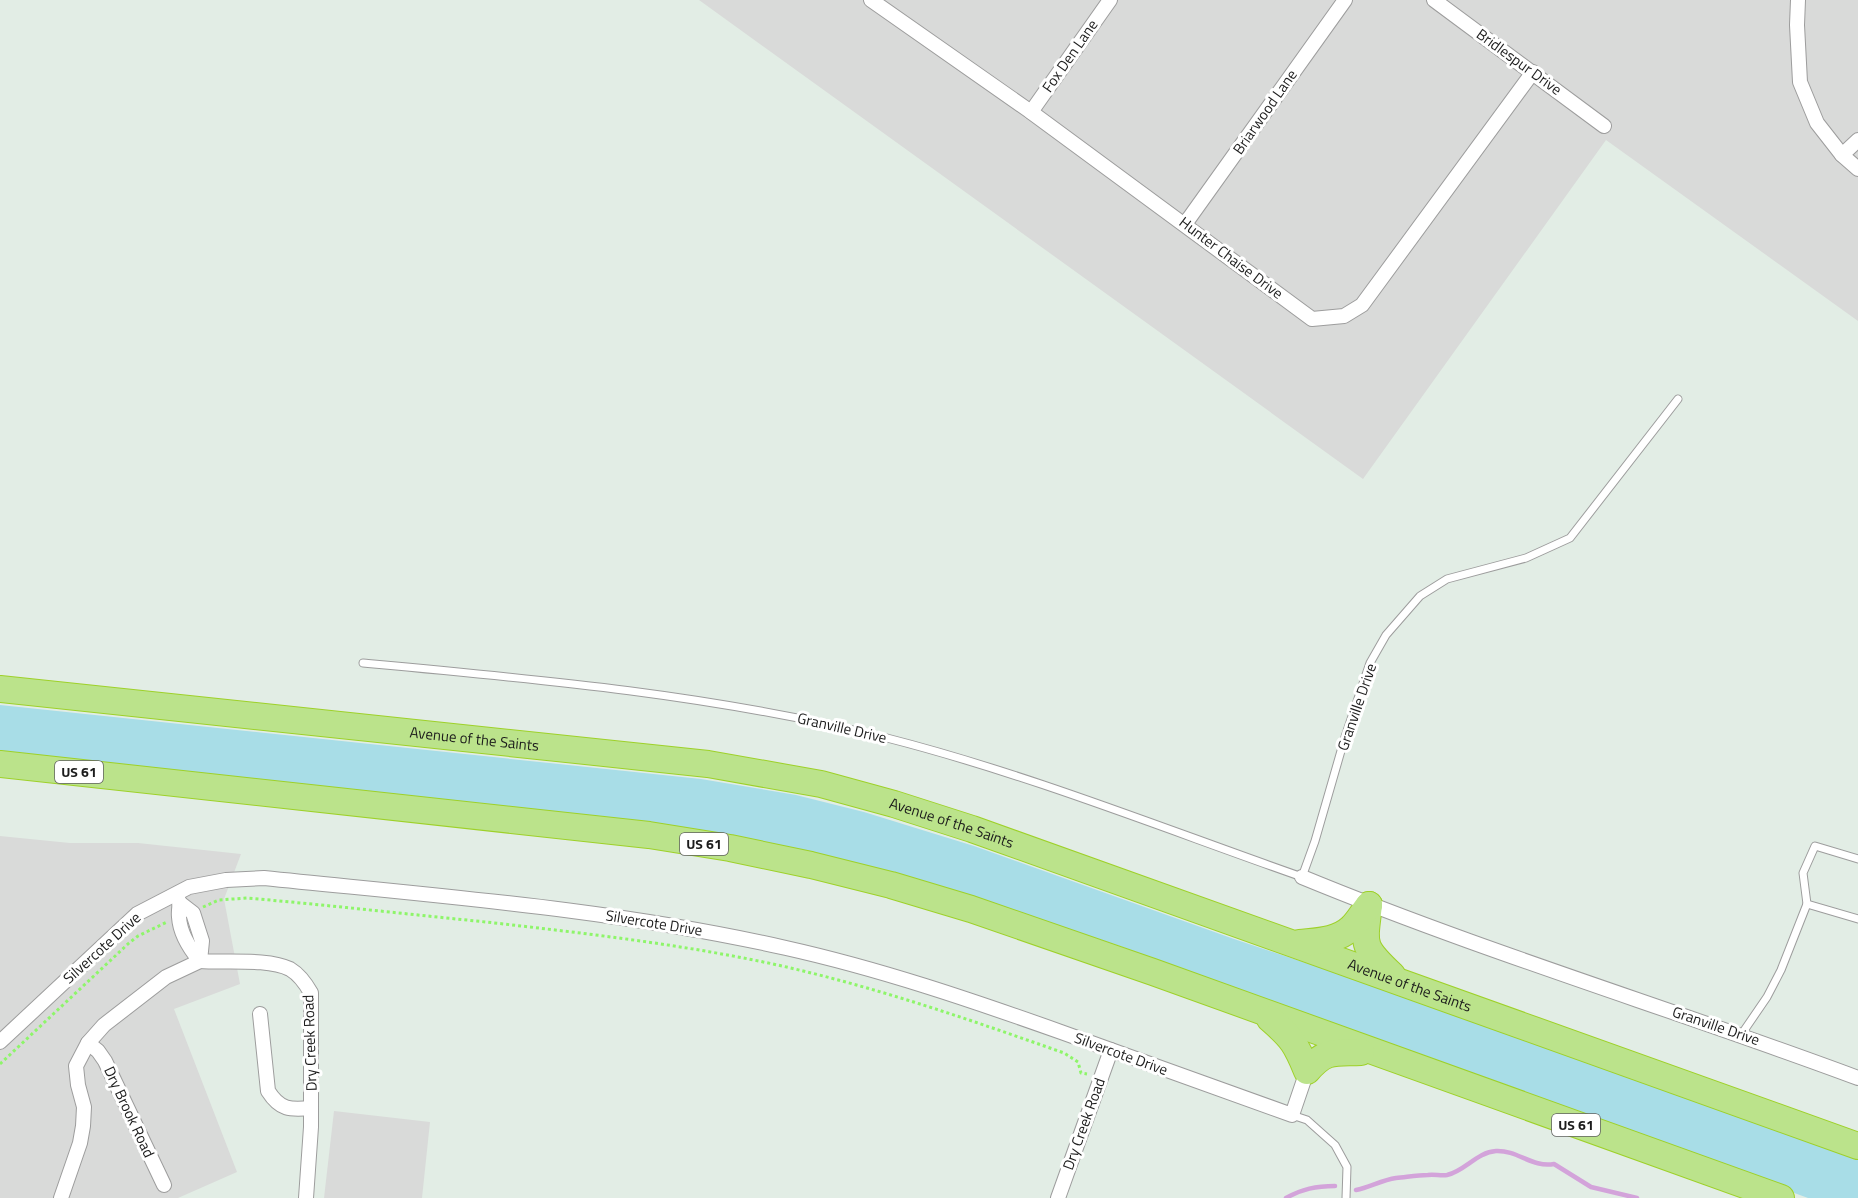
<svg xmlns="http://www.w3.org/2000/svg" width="1858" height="1198" font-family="'Titillium Web',sans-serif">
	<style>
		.residential { fill: #d9dad9 }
		.grass { fill: #a8dde7 }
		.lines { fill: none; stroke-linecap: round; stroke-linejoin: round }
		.stream { stroke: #d3a3da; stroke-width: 4.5 }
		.service-casing { stroke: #9d9d9d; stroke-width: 9 }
		.minor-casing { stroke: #9d9d9d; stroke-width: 16 }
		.motorway-casing { stroke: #9ed129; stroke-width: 28 }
		.path { stroke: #8ef56a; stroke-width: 3; stroke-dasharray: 3 3; stroke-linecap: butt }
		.service { stroke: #fff; stroke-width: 7 }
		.minor { stroke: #fff; stroke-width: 14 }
		.motorway { stroke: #bbe38b; stroke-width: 26 }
		.labels { text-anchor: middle; stroke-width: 6; stroke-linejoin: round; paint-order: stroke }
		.shield { fill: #fff; stroke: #606060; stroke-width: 1.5 }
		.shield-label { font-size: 14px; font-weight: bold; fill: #1c1c1c }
		.street-label { font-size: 15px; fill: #1c1c1c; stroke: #fff }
	</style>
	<rect width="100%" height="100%" fill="#e2ede5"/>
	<g class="residential">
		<path d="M 699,0 L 1858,0 L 1858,321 L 1606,140 L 1363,479 Z"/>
		<path d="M 0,836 L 70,843 L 138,843 L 241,854 L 224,899 L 240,984 L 174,1009 L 237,1172 L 178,1198 L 0,1198 Z"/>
		<path d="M 334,1111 L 430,1122 L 422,1198 L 324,1198 Z"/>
	</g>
	<path class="grass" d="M 0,705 L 701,779 L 796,795 L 864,812 L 974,846 L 1234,939 L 1429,1004 L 1858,1157 L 1858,1198 L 1808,1198 L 1114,944 L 897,876 L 0,755 Z"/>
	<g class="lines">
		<g class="stream">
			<path d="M 1356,1190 C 1370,1187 1382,1180 1396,1178 C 1407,1177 1417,1175 1428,1175 C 1434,1174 1441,1176 1447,1175 C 1465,1171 1477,1152 1496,1151 C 1518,1150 1532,1168 1554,1164 L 1591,1187 L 1637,1198"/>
			<path d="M 1286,1198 C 1302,1189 1316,1186 1335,1186"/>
		</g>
		<g class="service-casing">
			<g id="service">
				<path d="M 363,663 C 538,679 716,695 887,738 C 1028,774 1165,829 1302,877 L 1315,841 L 1345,737 L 1370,663 L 1386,635 L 1420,596 L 1447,579 L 1526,558 L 1570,538 L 1678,399"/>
				<path d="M 1807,904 L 1803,873 L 1815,846 L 1858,859"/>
				<path d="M 1741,1035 L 1767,997 L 1781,970 L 1807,904 L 1858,919"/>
				<path d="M 1292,1115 L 1307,1120 L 1335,1145 L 1347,1167 L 1346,1198"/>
			</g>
		</g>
		<g class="minor-casing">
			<g id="minor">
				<path d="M 871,0 L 1031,112 L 1312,319 L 1344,316 L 1362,305 L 1533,72"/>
				<path d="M 1434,0 L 1604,126"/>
				<path d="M 1798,0 L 1797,25 L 1800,82 L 1817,123 L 1842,155 L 1858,169"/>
				<path d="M 1031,112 L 1110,0"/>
				<path d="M 1842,155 L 1858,140"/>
				<path d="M 1185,224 L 1345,0"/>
				<path d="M 1302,877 C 1484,952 1673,1009 1858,1078"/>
				<path d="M 180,903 L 193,913 L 202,941 L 200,961 C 225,963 268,958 290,969 C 300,975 306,984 311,993 L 311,1127 L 306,1198"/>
				<path d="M 260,1014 L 268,1091 C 280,1110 290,1110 311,1108"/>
				<path d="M 0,1042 L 137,914 L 189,887 L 226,880 L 264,878 C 438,896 614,909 786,948 C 880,969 971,1000 1061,1032 C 1138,1060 1215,1087 1292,1115 L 1307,1071"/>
				<path d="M 88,1043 L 98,1051 L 105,1061 L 164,1185"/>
				<path d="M 61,1198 L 80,1143 L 83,1126 L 84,1107 L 78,1085 L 76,1066 L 88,1043 L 104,1025 L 166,977 L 200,961 C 190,949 180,934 179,917 C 178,910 181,905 178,898"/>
				<path d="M 1058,1198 L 1111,1050"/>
			</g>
		</g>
		<g class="motorway-casing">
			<g id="motorway">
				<path id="s1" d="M 0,689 L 708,764 L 821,784 L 894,804 L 972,829 L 1858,1146"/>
				<path d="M 0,764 L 649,835 L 730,848 L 811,865 L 891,885 L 971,909 L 1153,972 L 1781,1198"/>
				<path d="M 1369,905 C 1364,945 1361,946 1392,975"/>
				<path d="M 1300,943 C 1317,941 1337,941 1351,928 C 1358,922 1363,912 1369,905"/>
				<path d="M 1270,1019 C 1292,1038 1296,1044 1307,1071 C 1326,1049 1334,1053 1361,1052"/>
			</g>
		</g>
		<g class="path">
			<path d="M 203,907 L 219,900 L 247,898 C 327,905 406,914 486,922 C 583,933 679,944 773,964 C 873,986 968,1019 1064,1053 L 1078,1062 L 1081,1073 L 1087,1074"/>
			<path d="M 0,1064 L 129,943 L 138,936 L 167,922"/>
		</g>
		<use href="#service" class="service"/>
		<use href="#minor" class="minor"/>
		<use href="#motorway" class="motorway"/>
	</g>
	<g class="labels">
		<g class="shield">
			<rect x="55" y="761" width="48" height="22" rx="4.5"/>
			<rect x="680" y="833" width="48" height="22" rx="4.5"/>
			<rect x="1552" y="1114" width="48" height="22" rx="4.5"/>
		</g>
		<g class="shield-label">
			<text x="79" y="777">US 61</text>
			<text x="704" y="849">US 61</text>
			<text x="1576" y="1130">US 61</text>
		</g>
		<g class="street-label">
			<text transform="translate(1070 56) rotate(-55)" y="5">Fox Den Lane</text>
			<text transform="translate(1519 62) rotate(36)" y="5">Bridlespur Drive</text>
			<text transform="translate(1265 112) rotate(-55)" y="5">Briarwood Lane</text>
			<text transform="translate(1231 258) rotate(37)" y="5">Hunter Chaise Drive</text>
			<text transform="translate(1357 707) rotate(-71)" y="5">Granville Drive</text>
			<text transform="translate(842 728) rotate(13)" y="5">Granville Drive</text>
			<text dy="5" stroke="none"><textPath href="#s1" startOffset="477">Avenue of the Saints</textPath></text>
			<text dy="5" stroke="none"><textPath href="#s1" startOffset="963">Avenue of the Saints</textPath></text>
			<text transform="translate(654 923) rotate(9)" y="5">Silvercote Drive</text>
			<text transform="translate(102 948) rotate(-42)" y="5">Silvercote Drive</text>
			<text dy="5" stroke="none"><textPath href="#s1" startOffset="1449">Avenue of the Saints</textPath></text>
			<text transform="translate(1716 1026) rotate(19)" y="5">Granville Drive</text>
			<text transform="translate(310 1043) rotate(-92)" y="5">Dry Creek Road</text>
			<text transform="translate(1121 1054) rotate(20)" y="5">Silvercote Drive</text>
			<text transform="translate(129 1112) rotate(65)" y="5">Dry Brook Road</text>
			<text transform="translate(1084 1124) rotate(-70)" y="5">Dry Creek Road</text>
		</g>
	</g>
</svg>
